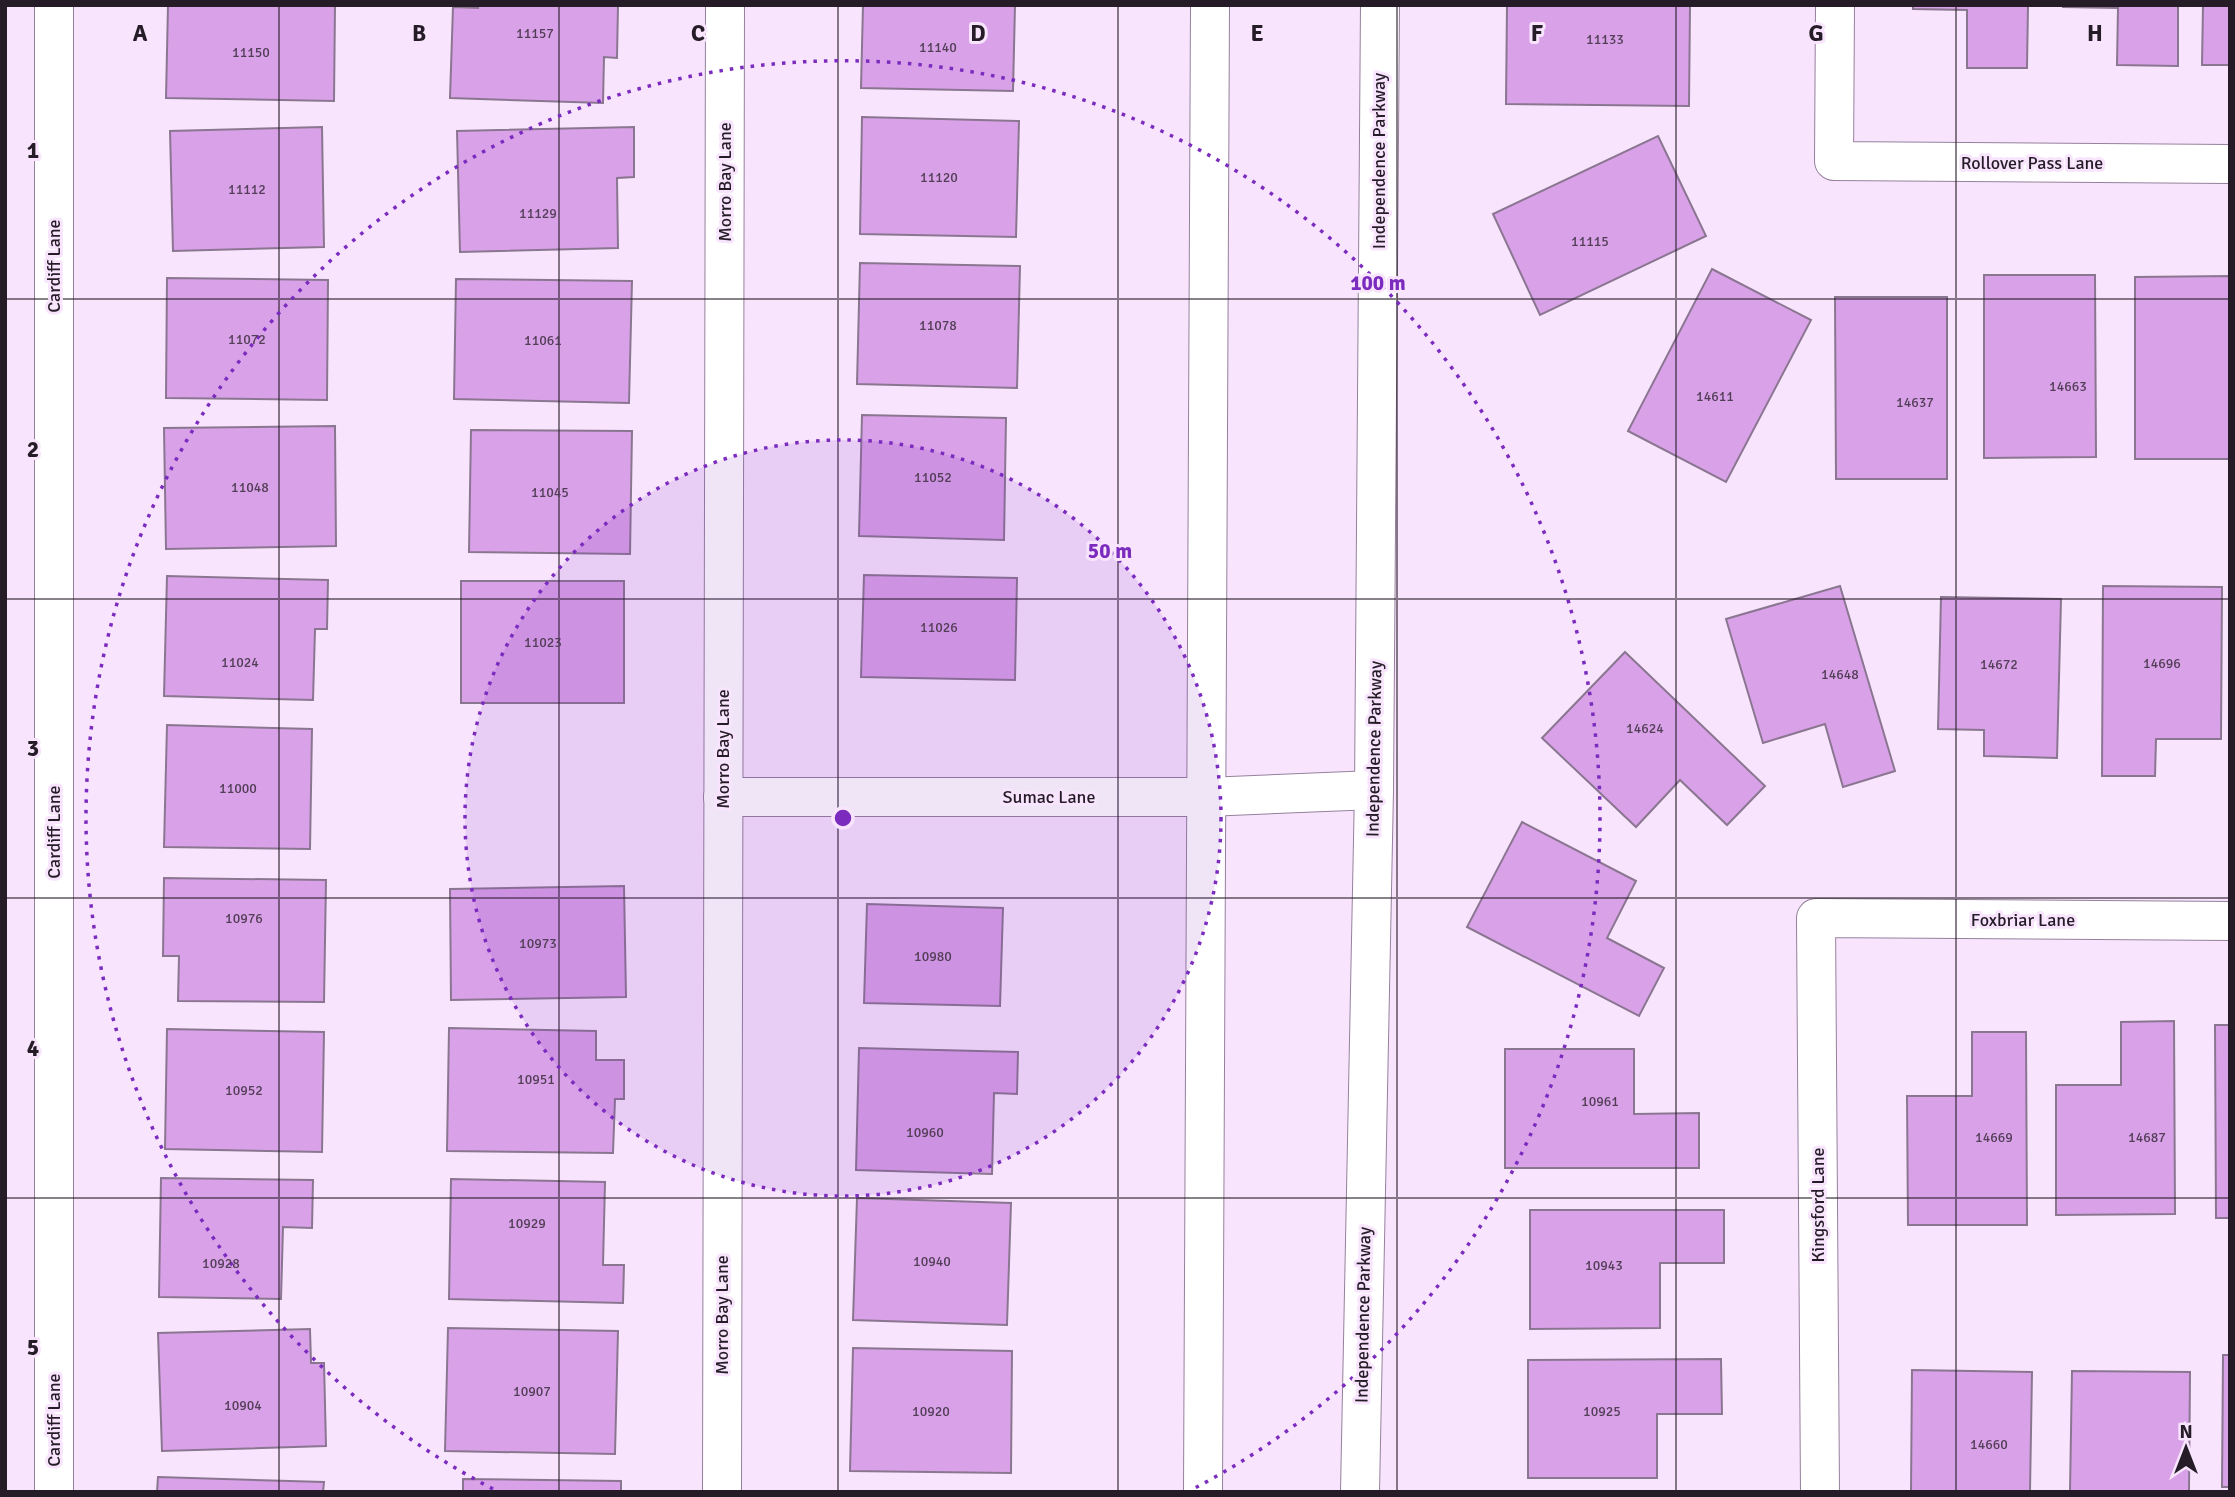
<svg xmlns="http://www.w3.org/2000/svg" width="2235" height="1497" font-family="Signika,sans-serif">
	<style>
		.building { fill: #d9a2e8; stroke: #8b7691; stroke-width: 2 }
		.lines { fill: none; stroke-linecap: round; stroke-linejoin: round }
		.street-casing { stroke: #96819c; stroke-width: 40 }
		.secondary-casing { stroke: #96819c; stroke-width: 40 }
		.street { stroke: #fff; stroke-width: 38 }
		.secondary { stroke: #fff; stroke-width: 38 }
		.grid { fill: none; stroke: #251c27; stroke-width: 2; stroke-opacity: 0.55 }
		.ring { fill: none; stroke: #7b2cbf; stroke-width: 3.5; stroke-dasharray: 3.5 7 }
		.labels { text-anchor: middle; stroke-width: 6; stroke-linejoin: round; paint-order: stroke }
		.number-label { font-size: 14px; fill: #523e57 }
		.street-label { font-size: 18px; fill: #251c27; stroke: #f8e5fd }
		.grid-label { font-size: 23px; text-anchor: middle; font-weight: bold; fill: #251c27; stroke: #f8e5fd; stroke-width: 6; stroke-linejoin: round; paint-order: stroke }
		.centre { fill: #7b2cbf; stroke: #f8e5fd; stroke-width: 3.5 }
		.ring-label { font-size: 21px; text-anchor: middle; font-weight: bold; fill: #7b2cbf; stroke: #f8e5fd; stroke-width: 6; stroke-linejoin: round; paint-order: stroke }
	</style>
	<rect width="100%" height="100%" fill="#f8e5fd"/>
	<g class="building">
		<path d="M 168,5 L 335,5 L 334,101 L 166,98 Z"/>
		<path d="M 478,5 L 618,5 L 617,58 L 604,57 L 603,103 L 450,98 L 453,7 L 478,8 Z"/>
		<path d="M 863,5 L 1015,5 L 1013,91 L 861,88 Z"/>
		<path d="M 1507,5 L 1690,5 L 1689,106 L 1506,104 Z"/>
		<path d="M 1913,5 L 2028,5 L 2027,68 L 1967,68 L 1967,10 L 1913,9 Z"/>
		<path d="M 2063,5 L 2178,5 L 2178,66 L 2117,65 L 2118,8 L 2063,7 Z"/>
		<path d="M 2203,5 L 2230,5 L 2230,65 L 2202,65 Z"/>
		<path d="M 862,117 L 1019,121 L 1016,237 L 860,234 Z"/>
		<path d="M 322,127 L 324,247 L 173,251 L 170,131 Z"/>
		<path d="M 634,127 L 634,177 L 617,178 L 618,248 L 460,252 L 457,131 Z"/>
		<path d="M 1658,136 L 1706,236 L 1540,315 L 1493,214 Z"/>
		<path d="M 860,263 L 1020,266 L 1017,388 L 857,384 Z"/>
		<path d="M 1712,269 L 1811,320 L 1726,482 L 1628,431 Z"/>
		<path d="M 1984,275 L 2095,275 L 2096,457 L 1984,458 Z"/>
		<path d="M 2230,276 L 2230,459 L 2135,459 L 2135,277 Z"/>
		<path d="M 167,278 L 328,280 L 327,400 L 166,398 Z"/>
		<path d="M 456,279 L 632,281 L 629,403 L 454,399 Z"/>
		<path d="M 1835,297 L 1947,297 L 1947,479 L 1836,479 Z"/>
		<path d="M 862,415 L 1006,418 L 1004,540 L 859,536 Z"/>
		<path d="M 335,426 L 336,546 L 166,549 L 164,428 Z"/>
		<path d="M 471,430 L 632,431 L 630,554 L 469,552 Z"/>
		<path d="M 864,575 L 1017,578 L 1015,680 L 861,677 Z"/>
		<path d="M 167,576 L 328,580 L 327,629 L 315,629 L 313,700 L 164,696 Z"/>
		<rect x="461" y="581" width="163" height="122"/>
		<path d="M 1840,586 L 1895,771 L 1843,787 L 1825,724 L 1763,743 L 1726,619 Z"/>
		<path d="M 2103,586 L 2222,587 L 2221,739 L 2156,739 L 2155,776 L 2102,776 Z"/>
		<path d="M 1941,597 L 2061,599 L 2057,758 L 1984,756 L 1984,730 L 1938,729 Z"/>
		<path d="M 1625,652 L 1765,786 L 1727,825 L 1680,780 L 1636,827 L 1542,738 Z"/>
		<path d="M 167,725 L 312,729 L 310,849 L 164,847 Z"/>
		<path d="M 1522,822 L 1636,881 L 1607,938 L 1664,968 L 1639,1016 L 1467,927 Z"/>
		<path d="M 164,878 L 326,880 L 324,1002 L 178,1001 L 179,956 L 163,956 Z"/>
		<path d="M 624,886 L 626,997 L 451,1000 L 450,889 Z"/>
		<path d="M 867,904 L 1003,908 L 1000,1006 L 864,1003 Z"/>
		<path d="M 2174,1021 L 2175,1214 L 2056,1215 L 2056,1085 L 2121,1085 L 2121,1022 Z"/>
		<path d="M 2215,1025 L 2230,1025 L 2230,1218 L 2216,1218 Z"/>
		<path d="M 449,1028 L 596,1031 L 596,1060 L 624,1060 L 624,1099 L 615,1099 L 613,1153 L 447,1151 Z"/>
		<path d="M 167,1029 L 324,1032 L 322,1152 L 165,1149 Z"/>
		<path d="M 1972,1032 L 2026,1032 L 2027,1225 L 1908,1225 L 1907,1096 L 1972,1096 Z"/>
		<path d="M 859,1048 L 1018,1052 L 1017,1094 L 994,1093 L 992,1174 L 856,1170 Z"/>
		<path d="M 1505,1049 L 1634,1049 L 1634,1114 L 1699,1113 L 1699,1168 L 1505,1168 Z"/>
		<path d="M 161,1178 L 313,1180 L 312,1228 L 283,1227 L 281,1299 L 159,1297 Z"/>
		<path d="M 451,1179 L 605,1182 L 603,1265 L 624,1265 L 623,1303 L 449,1299 Z"/>
		<path d="M 857,1198 L 1011,1203 L 1007,1325 L 853,1320 Z"/>
		<path d="M 1530,1210 L 1724,1210 L 1724,1263 L 1660,1263 L 1660,1328 L 1530,1329 Z"/>
		<path d="M 448,1328 L 618,1331 L 615,1454 L 445,1451 Z"/>
		<path d="M 310,1329 L 311,1363 L 324,1363 L 326,1446 L 162,1451 L 158,1333 Z"/>
		<path d="M 853,1348 L 1012,1351 L 1011,1473 L 850,1471 Z"/>
		<path d="M 2223,1355 L 2230,1355 L 2230,1487 L 2222,1487 Z"/>
		<path d="M 1721,1359 L 1722,1414 L 1657,1414 L 1657,1478 L 1528,1478 L 1528,1360 Z"/>
		<path d="M 1912,1370 L 2032,1372 L 2030,1492 L 1911,1492 Z"/>
		<path d="M 2072,1371 L 2190,1372 L 2189,1492 L 2070,1492 Z"/>
		<path d="M 158,1477 L 324,1482 L 323,1492 L 157,1492 Z"/>
		<path d="M 463,1479 L 621,1481 L 621,1492 L 463,1492 Z"/>
	</g>
	<g class="lines">
		<g class="street-casing">
			<g id="street">
				<path d="M 54,5 L 54,1492"/>
				<path d="M 1835,5 L 1834,161 L 2230,164"/>
				<path d="M 723,797 L 1206,797 L 1374,790"/>
				<path d="M 722,1492 L 725,5"/>
				<path d="M 1820,1492 L 1816,918 L 2230,921"/>
			</g>
		</g>
		<g class="secondary-casing">
			<g id="secondary">
				<path d="M 1203,1492 L 1210,5"/>
				<path d="M 1360,1492 L 1374,790 L 1380,5"/>
			</g>
		</g>
		<use href="#street" class="street"/>
		<use href="#secondary" class="secondary"/>
	</g>
	<path class="grid" d="M 279,5 L 279,1492M 559,5 L 559,1492M 838,5 L 838,1492M 1118,5 L 1118,1492M 1397,5 L 1397,1492M 1676,5 L 1676,1492M 1956,5 L 1956,1492M 5,299 L 2230,299M 5,599 L 2230,599M 5,898 L 2230,898M 5,1198 L 2230,1198"/>
	<circle cx="843" cy="818" r="378" fill="#7b2cbf" fill-opacity=".12"/>
	<g class="ring">
		<circle cx="843" cy="818" r="378"/>
		<path d="M493 1489A757 757 0 1 1 1193 1489"/>
	</g>
	<g class="labels">
		<g class="number-label">
			<text x="535" y="38">11157</text>
			<text x="1605" y="44">11133</text>
			<text x="938" y="52">11140</text>
			<text x="251" y="57">11150</text>
			<text x="939" y="182">11120</text>
			<text x="247" y="194">11112</text>
			<text x="538" y="218">11129</text>
			<text x="1590" y="246">11115</text>
			<text x="938" y="330">11078</text>
			<text x="247" y="344">11072</text>
			<text x="543" y="345">11061</text>
			<text x="2068" y="391">14663</text>
			<text x="1715" y="401">14611</text>
			<text x="1915" y="407">14637</text>
			<text x="933" y="482">11052</text>
			<text x="250" y="492">11048</text>
			<text x="550" y="497">11045</text>
			<text x="939" y="632">11026</text>
			<text x="543" y="647">11023</text>
			<text x="240" y="667">11024</text>
			<text x="2162" y="668">14696</text>
			<text x="1999" y="669">14672</text>
			<text x="1840" y="679">14648</text>
			<text x="1645" y="733">14624</text>
			<text x="238" y="793">11000</text>
			<text x="244" y="923">10976</text>
			<text x="538" y="948">10973</text>
			<text x="933" y="961">10980</text>
			<text x="536" y="1084">10951</text>
			<text x="244" y="1095">10952</text>
			<text x="1600" y="1106">10961</text>
			<text x="925" y="1137">10960</text>
			<text x="1994" y="1142">14669</text>
			<text x="2147" y="1142">14687</text>
			<text x="527" y="1228">10929</text>
			<text x="932" y="1266">10940</text>
			<text x="221" y="1268">10928</text>
			<text x="1604" y="1270">10943</text>
			<text x="532" y="1396">10907</text>
			<text x="243" y="1410">10904</text>
			<text x="931" y="1416">10920</text>
			<text x="1602" y="1416">10925</text>
			<text x="1989" y="1449">14660</text>
		</g>
		<g class="street-label">
			<text transform="translate(1379 161) rotate(-90)" y="6">Independence Parkway</text>
			<text x="2032" y="169">Rollover Pass Lane</text>
			<text transform="translate(725 182) rotate(-90)" y="6">Morro Bay Lane</text>
			<text transform="translate(54 266) rotate(-90)" y="6">Cardiff Lane</text>
			<text transform="translate(723 749) rotate(-90)" y="6">Morro Bay Lane</text>
			<text transform="translate(1374 749) rotate(-89)" y="6">Independence Parkway</text>
			<text x="1049" y="803">Sumac Lane</text>
			<text transform="translate(54 832) rotate(-90)" y="6">Cardiff Lane</text>
			<text x="2023" y="926">Foxbriar Lane</text>
			<text transform="translate(1818 1205) rotate(-90)" y="6">Kingsford Lane</text>
			<text transform="translate(722 1315) rotate(-90)" y="6">Morro Bay Lane</text>
			<text transform="translate(1363 1315) rotate(-89)" y="6">Independence Parkway</text>
			<text transform="translate(54 1420) rotate(-90)" y="6">Cardiff Lane</text>
		</g>
	</g>
	<g class="grid-label">
		<text x="140" y="41">A</text>
		<text x="419" y="41">B</text>
		<text x="698" y="41">C</text>
		<text x="978" y="41">D</text>
		<text x="1257" y="41">E</text>
		<text x="1537" y="41">F</text>
		<text x="1816" y="41">G</text>
		<text x="2095" y="41">H</text>
		<text x="33" y="158">1</text>
		<text x="33" y="457">2</text>
		<text x="33" y="756">3</text>
		<text x="33" y="1056">4</text>
		<text x="33" y="1355">5</text>
	</g>
	<circle cx="843" cy="818" r="10" class="centre"/>
	<g class="ring-label">
		<text x="1378" y="290">100 m</text>
		<text x="1110" y="558">50 m</text>
	</g>
	<rect width="2235" height="1497" fill="none" stroke="#251c27" stroke-width="14"/>
	<g transform="translate(2186 1448)" stroke="#f8e5fd" stroke-width="5" paint-order="stroke">
	<path d="M0-5L12 26L0 18L-12 26Z" fill="#251c27"/>
	<text y="-10" font-size="19" font-weight="bold" text-anchor="middle" fill="#251c27">N</text>
	</g>
</svg>
